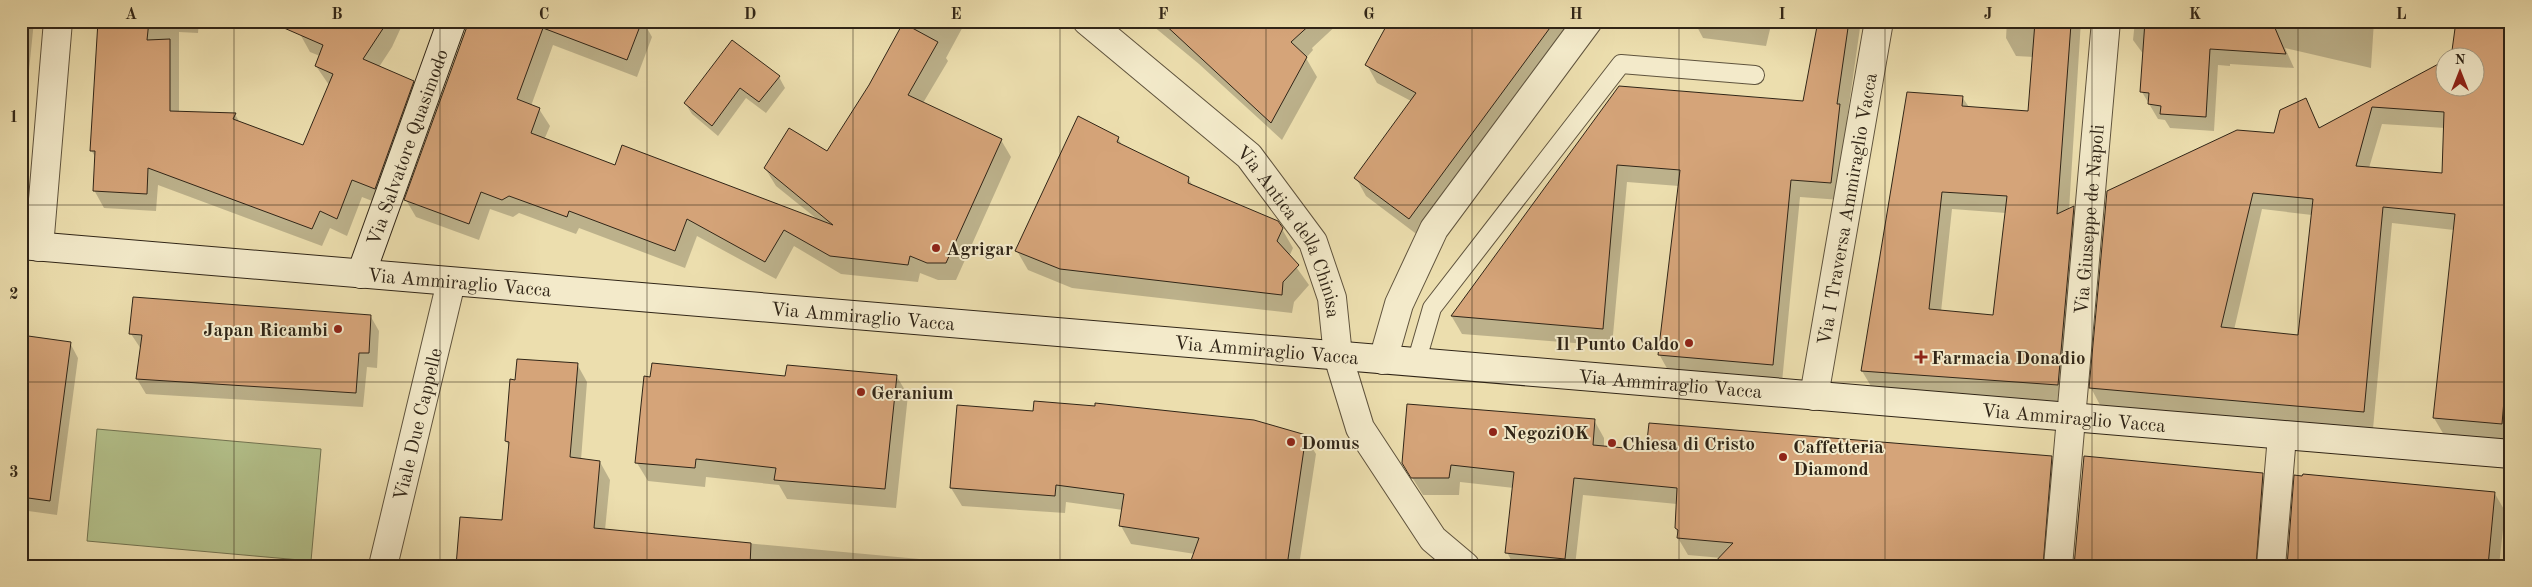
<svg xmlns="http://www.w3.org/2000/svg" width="2532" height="587" font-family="'Old Standard TT',serif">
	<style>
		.green { fill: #b4c28c; stroke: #727452 }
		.shadow { fill: #0003; fill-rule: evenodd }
		.building { fill: #d5a479; stroke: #302517; fill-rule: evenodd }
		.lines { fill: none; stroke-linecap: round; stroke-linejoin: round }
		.lane-casing { stroke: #5f533d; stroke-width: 20 }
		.street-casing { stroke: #5f533d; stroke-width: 30 }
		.secondary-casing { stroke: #302517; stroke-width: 30 }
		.lane { stroke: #f3eaca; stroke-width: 18 }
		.street { stroke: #f3eaca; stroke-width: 28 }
		.secondary { stroke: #f3eaca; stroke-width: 28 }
		.grid { fill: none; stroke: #302517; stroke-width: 1; stroke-opacity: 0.55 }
		.poi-dot { fill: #8f2418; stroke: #f3eaca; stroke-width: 2 }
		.labels { text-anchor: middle; stroke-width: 4; stroke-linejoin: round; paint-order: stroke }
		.street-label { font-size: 19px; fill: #302517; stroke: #f3eaca }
		.poi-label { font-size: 19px; font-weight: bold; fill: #302517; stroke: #f3eaca; text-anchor: start }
		.neatline { fill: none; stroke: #302517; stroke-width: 2 }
		.grid-label { font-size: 16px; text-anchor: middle; font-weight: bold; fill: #302517 }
	</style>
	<rect width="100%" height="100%" fill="#ecdeae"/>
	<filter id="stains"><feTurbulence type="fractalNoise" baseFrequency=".004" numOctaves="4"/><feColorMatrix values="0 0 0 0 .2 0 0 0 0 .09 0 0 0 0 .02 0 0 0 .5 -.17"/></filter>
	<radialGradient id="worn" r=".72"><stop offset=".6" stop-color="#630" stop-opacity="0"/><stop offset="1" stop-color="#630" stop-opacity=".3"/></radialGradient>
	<path class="green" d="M 97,429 L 321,449 L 311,561 L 87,541 Z"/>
	<g class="shadow">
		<path d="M 21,21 L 34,21 L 21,150 Z"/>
		<path d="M 100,21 L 199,21 L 198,33 L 179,32 L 179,112 L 235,114 L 240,123 L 304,147 L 329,85 L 316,66 L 320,56 L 310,52 L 300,34 L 305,21 L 404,21 L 392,47 L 379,67 L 413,82 L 423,99 L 385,206 L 362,197 L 347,236 L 330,228 L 322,246 L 158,185 L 156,211 L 104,208 L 94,190 L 96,158 L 91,150 Z"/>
		<path d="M 469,21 L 643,21 L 652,37 L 637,77 L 553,45 L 531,106 L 539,109 L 550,126 L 544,140 L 615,166 L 817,219 L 776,186 L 765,168 L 827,153 L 870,85 L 905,21 L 966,21 L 946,58 L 948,61 L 923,103 L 1001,140 L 1011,157 L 956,280 L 938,280 L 920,273 L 918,282 L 841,274 L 794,246 L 776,279 L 697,236 L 685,268 L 579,228 L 576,234 L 519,213 L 513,217 L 490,209 L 479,240 L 416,217 L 406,200 Z"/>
		<path d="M 1147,21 L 1341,21 L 1312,48 L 1313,50 L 1306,58 L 1317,77 L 1282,140 L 1199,64 Z"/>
		<path d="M 1390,21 L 1578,21 L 1419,236 L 1366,196 L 1356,178 L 1411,101 L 1377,83 L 1367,65 Z"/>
		<path d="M 1694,21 L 1772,21 L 1766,46 L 1703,38 Z"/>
		<path d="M 1819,21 L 1861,21 L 1847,119 L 1849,123 L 1841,200 L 1800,197 L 1782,382 L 1669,372 L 1659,354 L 1679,186 L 1627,182 L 1612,346 L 1462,334 L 1452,317 L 1620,88 L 1804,103 Z"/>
		<path d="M 2007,21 L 2081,21 L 2069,210 L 2074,208 L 2084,225 L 2068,402 L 1872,388 L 1862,371 L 1962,97 L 1969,107 L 2030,112 L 2034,57 L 2016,56 L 2006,38 ZM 1952,209 L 2006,213 L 1994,317 L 1941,312 Z"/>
		<path d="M 2135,21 L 2374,21 L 2371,68 L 2285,48 L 2294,68 L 2230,64 L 2230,66 L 2218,65 L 2214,131 L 2170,128 L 2165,120 L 2158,119 L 2142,92 L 2144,55 L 2133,40 Z"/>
		<path d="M 2511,21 L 2511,441 L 2444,435 L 2434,418 L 2454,230 L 2392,223 L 2373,429 L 2100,405 L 2091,388 L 2275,135 L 2305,99 L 2320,128 L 2444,62 L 2444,88 L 2474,88 L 2474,58 ZM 2382,124 L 2445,128 L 2443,175 L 2369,168 ZM 2262,209 L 2312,215 L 2299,337 L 2234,330 Z"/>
		<path d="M 779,77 L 785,88 L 766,113 L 746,98 L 718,136 L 692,114 L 685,103 Z"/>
		<path d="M 1118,138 L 1123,147 L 1188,178 L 1193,186 L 1282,229 L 1293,248 L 1289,257 L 1309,285 L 1294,302 L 1292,313 L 1072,288 L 1028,270 L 1017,251 Z"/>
		<path d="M 371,317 L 379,331 L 377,368 L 367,367 L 363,407 L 146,394 L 137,379 L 141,349 L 131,334 Z"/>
		<path d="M 21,336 L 70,343 L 78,358 L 57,515 L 21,510 Z"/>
		<path d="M 577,364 L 587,382 L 581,460 L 600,462 L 610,480 L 605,530 L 941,561 L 942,559 L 1052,566 L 458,566 L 503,522 L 510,448 L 506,441 L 517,381 Z"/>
		<path d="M 897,377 L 908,395 L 896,508 L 787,499 L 779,485 L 706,477 L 705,487 L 648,481 L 637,463 Z"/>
		<path d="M 958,406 L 1305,436 L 1316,454 L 1299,566 L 1190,566 L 1195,554 L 1131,544 L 1121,526 L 1123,510 L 1066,502 L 1065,513 L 962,506 L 951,488 Z"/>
		<path d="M 1594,420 L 1604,438 L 1604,447 L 1647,452 L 2051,457 L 2061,475 L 2053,566 L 1716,566 L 1722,558 L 1688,555 L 1678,538 L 1676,528 L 1677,504 L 1583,495 L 1575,566 L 1514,566 L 1507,552 L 1514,488 L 1460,482 L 1459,495 L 1423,495 L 1403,463 Z"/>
		<path d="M 2262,474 L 2273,491 L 2266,566 L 2075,566 Z"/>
		<path d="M 2495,494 L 2505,511 L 2499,566 L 2288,566 Z"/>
		<path d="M 202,560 L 274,566 L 202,566 Z"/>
	</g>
	<g class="building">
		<path d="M 98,21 L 149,21 L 147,40 L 170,39 L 170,111 L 236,113 L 233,119 L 303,145 L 333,74 L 315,66 L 323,45 L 268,21 L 388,21 L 363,59 L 414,81 L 375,189 L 352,180 L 337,219 L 320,211 L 312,229 L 148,168 L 147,194 L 93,191 L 95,151 L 90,151 Z"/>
		<path d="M 469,21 L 642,21 L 627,60 L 543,28 L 517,99 L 540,108 L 531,133 L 615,165 L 622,145 L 833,225 L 764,168 L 789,128 L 827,151 L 869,85 L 903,23 L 938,42 L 908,95 L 1002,139 L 946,263 L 927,263 L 910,256 L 908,265 L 830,256 L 784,230 L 765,262 L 687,219 L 675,251 L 569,211 L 567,217 L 509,196 L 502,200 L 481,192 L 469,224 L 404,200 Z"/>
		<path d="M 1161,21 L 1314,21 L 1291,42 L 1307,57 L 1271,123 Z"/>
		<path d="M 1389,21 L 1555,21 L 1409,219 L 1354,178 L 1416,93 L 1365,65 Z"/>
		<path d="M 1818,21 L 1849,21 L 1837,104 L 1840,104 L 1831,183 L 1791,180 L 1773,365 L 1658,355 L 1680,170 L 1617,165 L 1603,329 L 1451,316 L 1619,86 L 1803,101 Z"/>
		<path d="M 2145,21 L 2272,21 L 2286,54 L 2210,49 L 2206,117 L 2160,114 L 2161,106 L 2148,104 L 2149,93 L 2140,92 Z"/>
		<path d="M 2456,21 L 2511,21 L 2511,317 L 2502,424 L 2433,418 L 2455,214 L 2383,207 L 2364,412 L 2089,388 L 2107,191 L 2237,130 L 2274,133 L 2280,110 L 2306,98 L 2319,128 L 2444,61 L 2444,88 L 2474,88 L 2474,58 L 2451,58 ZM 2372,107 L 2444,112 L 2442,173 L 2356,166 ZM 2253,193 L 2313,199 L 2298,335 L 2221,327 Z"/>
		<path d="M 2035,22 L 2071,24 L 2057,214 L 2074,206 L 2058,385 L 1861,371 L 1907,92 L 1963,96 L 1962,106 L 2028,111 ZM 1942,192 L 2007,196 L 1993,315 L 1929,309 Z"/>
		<path d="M 732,40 L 780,76 L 759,102 L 740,88 L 712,126 L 684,103 Z"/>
		<path d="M 1078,116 L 1119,137 L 1117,142 L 1189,177 L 1188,183 L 1278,221 L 1283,228 L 1277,241 L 1299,265 L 1283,282 L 1282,295 L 1060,269 L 1015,251 Z"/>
		<path d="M 133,297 L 371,315 L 369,353 L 359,353 L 356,393 L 136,379 L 142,335 L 129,334 Z"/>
		<path d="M 21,335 L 71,342 L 50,501 L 21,497 Z"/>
		<path d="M 517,359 L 578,363 L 570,457 L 600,461 L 594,528 L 751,543 L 750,566 L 456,566 L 460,517 L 502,520 L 509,442 L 505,441 L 510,379 L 515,380 Z"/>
		<path d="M 652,363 L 785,376 L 787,365 L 897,375 L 885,489 L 774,480 L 776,468 L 696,459 L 695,468 L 635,463 L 644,376 L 650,377 Z"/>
		<path d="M 1034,401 L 1095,406 L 1095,403 L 1254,420 L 1306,435 L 1287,566 L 1189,566 L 1199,538 L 1119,526 L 1124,494 L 1056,485 L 1055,496 L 950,488 L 957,405 L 1033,411 Z"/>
		<path d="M 1407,404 L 1595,419 L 1593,445 L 1646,450 L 1649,423 L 2052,456 L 2043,566 L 1711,566 L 1733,543 L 1677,538 L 1678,530 L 1675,528 L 1677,488 L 1574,478 L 1565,559 L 1505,553 L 1514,472 L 1451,465 L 1449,478 L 1411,478 L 1402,463 Z"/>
		<path d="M 2084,456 L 2263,473 L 2256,566 L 2074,566 Z"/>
		<path d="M 2303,474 L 2495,492 L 2488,566 L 2287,566 L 2294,475 L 2302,476 Z"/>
	</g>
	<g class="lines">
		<g class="lane-casing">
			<path id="lane" d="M 1416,363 L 1432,308 L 1621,64 L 1755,75"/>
		</g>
		<g class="street-casing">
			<g id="street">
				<path id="s1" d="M 1087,21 L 1249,156 L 1313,242 L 1332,298 L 1338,356 L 1360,428 L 1433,539 L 1465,566"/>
				<path d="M 39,247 L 58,21"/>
				<path d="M 1383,360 L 1399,304 L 1434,229 L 1588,21"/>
				<path id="s2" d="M 1814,396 L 1879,21"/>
				<path id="s3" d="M 383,566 L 451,282"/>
				<path id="s4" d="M 2058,566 L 2106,21"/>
				<path d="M 2271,566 L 2282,436"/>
			</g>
		</g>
		<g class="secondary-casing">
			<g id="secondary">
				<path id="s5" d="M 21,245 L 2511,454"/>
				<path id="s6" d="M 361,274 L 452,21"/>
			</g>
		</g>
		<use href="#lane" class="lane"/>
		<use href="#street" class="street"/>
		<use href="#secondary" class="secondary"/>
	</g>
	<path class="grid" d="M 234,21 L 234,566M 440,21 L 440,566M 647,21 L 647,566M 853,21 L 853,566M 1060,21 L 1060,566M 1266,21 L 1266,566M 1472,21 L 1472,566M 1679,21 L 1679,566M 1885,21 L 1885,566M 2092,21 L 2092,566M 2298,21 L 2298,566M 21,205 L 2511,205M 21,382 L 2511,382"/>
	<g class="poi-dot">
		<circle cx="936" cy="248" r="5"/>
		<circle cx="338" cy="329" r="5"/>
		<circle cx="1689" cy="343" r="5"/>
		<path d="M1918.5 349.5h5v5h5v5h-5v5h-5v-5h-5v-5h5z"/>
		<circle cx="861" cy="392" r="5"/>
		<circle cx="1493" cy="432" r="5"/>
		<circle cx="1291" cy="442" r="5"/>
		<circle cx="1612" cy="443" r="5"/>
		<circle cx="1783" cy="457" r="5"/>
	</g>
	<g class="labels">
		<g class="street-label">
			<text dy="7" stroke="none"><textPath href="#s6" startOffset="135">Via Salvatore Quasimodo</textPath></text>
			<text dy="7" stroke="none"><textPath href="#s2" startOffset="190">Via I Traversa Ammiraglio Vacca</textPath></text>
			<text dy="7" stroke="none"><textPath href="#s4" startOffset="348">Via Giuseppe de Napoli</textPath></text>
			<text dy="7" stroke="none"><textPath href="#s1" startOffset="298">Via Antica della Chinisa</textPath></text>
			<text dy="7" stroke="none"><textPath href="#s5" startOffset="440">Via Ammiraglio Vacca</textPath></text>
			<text dy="7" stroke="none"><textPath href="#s5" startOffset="845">Via Ammiraglio Vacca</textPath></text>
			<text dy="7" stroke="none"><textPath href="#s5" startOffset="1250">Via Ammiraglio Vacca</textPath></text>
			<text dy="7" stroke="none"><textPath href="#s5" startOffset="1655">Via Ammiraglio Vacca</textPath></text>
			<text dy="7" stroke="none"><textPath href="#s5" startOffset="2060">Via Ammiraglio Vacca</textPath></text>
			<text dy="7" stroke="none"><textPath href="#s3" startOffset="146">Viale Due Cappelle</textPath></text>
		</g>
		<g class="poi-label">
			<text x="946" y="255">Agrigar</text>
			<text x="328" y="336" text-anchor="end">Japan Ricambi</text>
			<text x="1679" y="350" text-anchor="end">Il Punto Caldo</text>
			<text x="1931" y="364">Farmacia Donadio</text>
			<text x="871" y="399">Geranium</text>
			<text x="1503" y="439">NegoziOK</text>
			<text x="1301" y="449">Domus</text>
			<text x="1622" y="450">Chiesa di Cristo</text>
			<text x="1793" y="453">Caffetteria<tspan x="1793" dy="22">Diamond</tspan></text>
		</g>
	</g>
	<rect width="2532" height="587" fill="none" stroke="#ecdeae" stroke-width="55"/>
	<g transform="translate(2460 72)"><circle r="24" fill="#f3eaca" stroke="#a59b82"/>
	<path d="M0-4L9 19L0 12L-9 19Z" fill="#8f2418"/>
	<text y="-8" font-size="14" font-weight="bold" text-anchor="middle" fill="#302517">N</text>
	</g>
	<rect x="28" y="28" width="2476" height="532" class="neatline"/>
	<g class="grid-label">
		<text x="131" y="19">A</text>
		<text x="337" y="19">B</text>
		<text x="544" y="19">C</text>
		<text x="750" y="19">D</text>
		<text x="956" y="19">E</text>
		<text x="1163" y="19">F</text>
		<text x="1369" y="19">G</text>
		<text x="1576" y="19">H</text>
		<text x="1782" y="19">I</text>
		<text x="1988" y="19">J</text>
		<text x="2195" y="19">K</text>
		<text x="2401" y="19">L</text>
		<text x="14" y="122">1</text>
		<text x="14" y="299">2</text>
		<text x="14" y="477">3</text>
	</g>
	<rect width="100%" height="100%" filter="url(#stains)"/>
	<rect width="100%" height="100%" fill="url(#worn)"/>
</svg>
